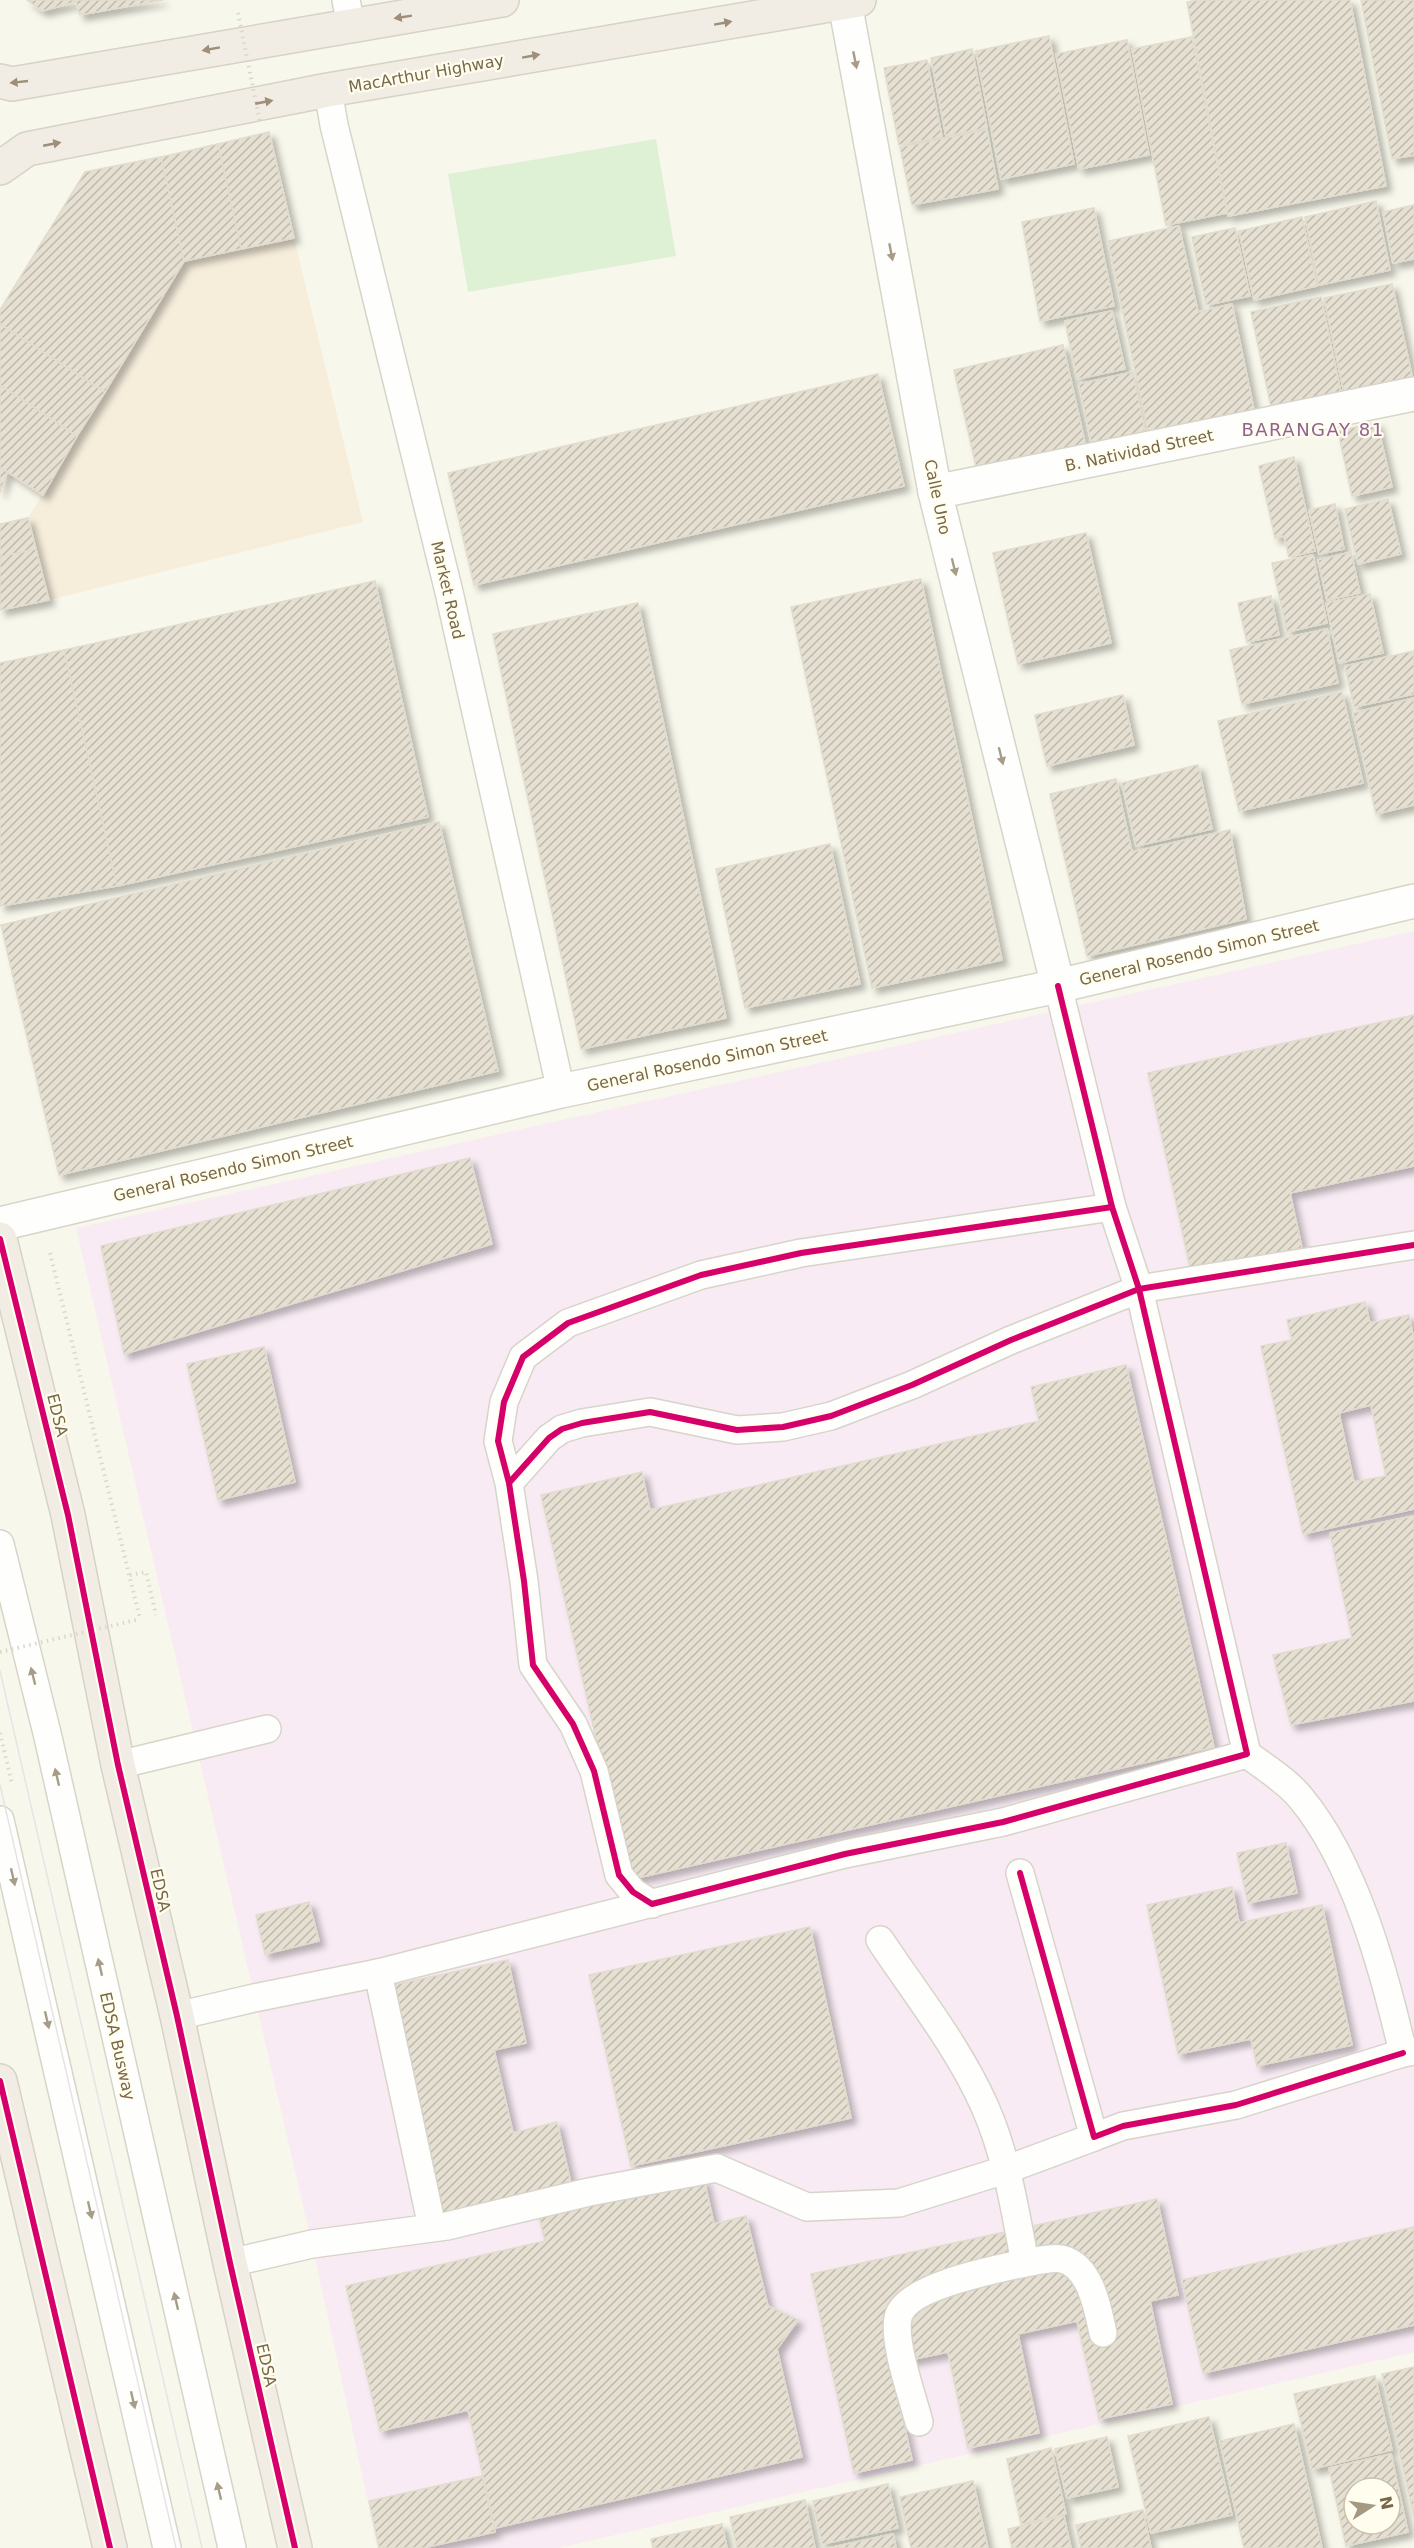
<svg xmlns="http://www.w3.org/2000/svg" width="1414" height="2548" font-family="'DejaVu Sans',sans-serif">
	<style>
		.commercial { fill: #f6eddb }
		.education { fill: #f8ebf3 }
		.park { fill: #def1d5 }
		.building { fill: url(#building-hatch); stroke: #e1dccd; stroke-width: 1.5; fill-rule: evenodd; filter: url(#shadow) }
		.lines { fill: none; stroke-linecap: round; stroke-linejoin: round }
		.lane-casing { stroke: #d7d4c9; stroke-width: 30 }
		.street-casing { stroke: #d7d4c9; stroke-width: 36 }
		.highway-casing { stroke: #d7d2c6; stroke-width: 36 }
		.path { stroke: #dbd7cd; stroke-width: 4; stroke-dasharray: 1.5 4.5; stroke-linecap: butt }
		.lane { stroke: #fefefc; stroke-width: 27 }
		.street { stroke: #fefefc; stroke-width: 33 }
		.highway { stroke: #f2ede4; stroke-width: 33 }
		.tram { stroke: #e6e3e5; stroke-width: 1.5 }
		.path-bridge { stroke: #dbd7cd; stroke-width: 4; stroke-dasharray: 1.5 4.5; stroke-linecap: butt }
		.cycleway-casing { stroke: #fffded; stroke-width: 10 }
		.cycleway { stroke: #d6006c; stroke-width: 6 }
		.oneway { fill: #9d8f78 }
		.oneway2 { fill: #a79c88 }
		.labels { text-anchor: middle; stroke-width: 4.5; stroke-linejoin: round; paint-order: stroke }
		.street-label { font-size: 16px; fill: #786749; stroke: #fffded }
		.neighbourhood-label { font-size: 18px; letter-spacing: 1.5px; fill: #926194; stroke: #fffded }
	</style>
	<defs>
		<pattern id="building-hatch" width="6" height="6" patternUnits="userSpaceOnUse" patternTransform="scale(1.5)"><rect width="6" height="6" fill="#e5e0d2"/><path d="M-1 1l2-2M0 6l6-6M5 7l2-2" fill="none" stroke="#beb9ac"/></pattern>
		<filter id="shadow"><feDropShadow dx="5.5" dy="5.5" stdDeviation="3" flood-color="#0004"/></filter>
	</defs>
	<rect width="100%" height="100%" fill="#f8f7eb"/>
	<path class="commercial" d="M 294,238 L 363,522 L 49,600 L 28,518 L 184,261 Z"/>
	<path class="education" d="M 1414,931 L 1414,2352 L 558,2548 L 378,2548 L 312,2244 L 76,1228 Z"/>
	<path class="park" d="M 656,139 L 676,256 L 468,292 L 448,174 Z"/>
	<g class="building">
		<path d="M 27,0 L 163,0 L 80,15 L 76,2 L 42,11 Z"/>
		<path d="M 1198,0 L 1350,0 L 1386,186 L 1228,216 L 1187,2 Z"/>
		<path d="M 1361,0 L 1414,0 L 1414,155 L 1392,159 Z"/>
		<path d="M 1049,36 L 1074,164 L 1001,179 L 976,51 Z"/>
		<path d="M 1192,37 L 1227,213 L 1166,225 L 1132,49 Z"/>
		<path d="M 1127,40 L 1149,155 L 1079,169 L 1056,54 Z"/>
		<path d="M 972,49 L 987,128 L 946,136 L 931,58 Z"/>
		<path d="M 927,60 L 942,137 L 899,145 L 884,68 Z"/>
		<path d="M 987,130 L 998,189 L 912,205 L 900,147 Z"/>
		<path d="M 269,132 L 294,238 L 241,249 L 218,144 Z"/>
		<path d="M 218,144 L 241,249 L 184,261 L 161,157 Z"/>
		<path d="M 161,157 L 184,261 L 105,392 L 0,324 L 0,310 L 85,172 Z"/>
		<path d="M 1376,201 L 1390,270 L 1319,285 L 1305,217 Z"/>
		<path d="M 1414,205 L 1414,259 L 1393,263 L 1383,212 Z"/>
		<path d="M 1094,208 L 1114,306 L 1040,321 L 1022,222 Z"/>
		<path d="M 1302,217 L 1317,286 L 1254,300 L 1239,231 Z"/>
		<path d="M 1179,226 L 1198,312 L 1232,304 L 1256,419 L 1150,442 L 1108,241 Z"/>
		<path d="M 1235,228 L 1250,296 L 1206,305 L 1192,237 Z"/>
		<path d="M 1392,284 L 1414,385 L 1346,402 L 1324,298 Z"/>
		<path d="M 1321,297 L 1344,407 L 1274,421 L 1251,312 Z"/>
		<path d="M 1112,311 L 1125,369 L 1077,379 L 1065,321 Z"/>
		<path d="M 0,324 L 105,392 L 77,436 L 0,385 Z"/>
		<path d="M 1063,345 L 1087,451 L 978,475 L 954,370 Z"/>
		<path d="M 1133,372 L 1148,445 L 1094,457 L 1079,384 Z"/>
		<path d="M 878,374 L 904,486 L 474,585 L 448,473 Z"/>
		<path d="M 0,385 L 77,436 L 43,495 L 0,467 Z"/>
		<path d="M 1377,422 L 1392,487 L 1352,496 L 1338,431 Z"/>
		<path d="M 1294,457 L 1315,551 L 1289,557 L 1284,536 L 1275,538 L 1259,466 Z"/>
		<path d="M 0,467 L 7,472 L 0,493 Z"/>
		<path d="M 1388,499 L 1401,554 L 1358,564 L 1345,509 Z"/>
		<path d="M 1335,504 L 1344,549 L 1319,554 L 1309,510 Z"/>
		<path d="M 28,518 L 36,549 L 0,557 L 0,524 Z"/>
		<path d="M 1086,533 L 1111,643 L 1018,664 L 993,553 Z"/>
		<path d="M 36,549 L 49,600 L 0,610 L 0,557 Z"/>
		<path d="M 1351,552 L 1360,593 L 1327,600 L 1318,560 Z"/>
		<path d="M 1313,555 L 1327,623 L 1287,632 L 1272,563 Z"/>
		<path d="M 921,579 L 1002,960 L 872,988 L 791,607 Z"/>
		<path d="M 375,581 L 428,817 L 117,886 L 64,650 Z"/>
		<path d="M 1370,594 L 1383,653 L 1339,663 L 1326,603 Z"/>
		<path d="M 1271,596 L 1279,635 L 1247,642 L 1238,603 Z"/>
		<path d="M 638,603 L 726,1018 L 581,1049 L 493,634 Z"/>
		<path d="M 1327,629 L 1338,683 L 1242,704 L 1230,650 Z"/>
		<path d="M 64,650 L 117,886 L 0,906 L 0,663 Z"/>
		<path d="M 1414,651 L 1414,694 L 1354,707 L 1345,666 Z"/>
		<path d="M 1342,692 L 1363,783 L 1239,811 L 1218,721 Z"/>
		<path d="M 1123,695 L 1134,745 L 1047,766 L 1035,715 Z"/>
		<path d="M 1414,698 L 1414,805 L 1376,814 L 1353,713 Z"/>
		<path d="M 1198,765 L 1212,829 L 1136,846 L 1122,783 Z"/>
		<path d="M 1116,779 L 1132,852 L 1230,830 L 1246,919 L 1087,956 L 1050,794 Z"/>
		<path d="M 439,822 L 498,1071 L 59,1175 L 1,925 Z"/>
		<path d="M 830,844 L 860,984 L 745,1008 L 716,869 Z"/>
		<path d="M 1414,1015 L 1414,1166 L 1290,1193 L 1302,1248 L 1191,1272 L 1148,1073 Z"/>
		<path d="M 470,1158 L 492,1244 L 124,1354 L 101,1246 Z"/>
		<path d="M 1365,1302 L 1370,1323 L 1409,1315 L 1414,1340 L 1414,1509 L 1303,1534 L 1261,1346 L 1292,1340 L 1287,1320 ZM 1371,1405 L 1386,1476 L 1354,1482 L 1339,1413 Z"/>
		<path d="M 264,1347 L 295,1482 L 218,1500 L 187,1364 Z"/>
		<path d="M 1126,1365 L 1214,1747 L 628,1880 L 541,1495 L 642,1472 L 650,1510 L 1039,1421 L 1031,1387 Z"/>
		<path d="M 1414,1516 L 1414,1701 L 1291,1725 L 1273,1655 L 1352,1638 L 1330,1533 Z"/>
		<path d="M 1286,1843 L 1297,1893 L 1248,1903 L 1237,1853 Z"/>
		<path d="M 1232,1887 L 1239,1923 L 1322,1905 L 1352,2045 L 1257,2066 L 1251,2039 L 1178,2054 L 1147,1905 Z"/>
		<path d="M 309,1902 L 319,1941 L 265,1954 L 256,1915 Z"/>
		<path d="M 810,1927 L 851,2118 L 631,2166 L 589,1975 Z"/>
		<path d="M 508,1960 L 526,2043 L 494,2050 L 513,2133 L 557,2122 L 573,2192 L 444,2219 L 393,1985 Z"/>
		<path d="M 704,2179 L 714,2224 L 746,2216 L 768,2306 L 798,2320 L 777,2349 L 802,2457 L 495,2528 L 468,2410 L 380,2431 L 346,2286 L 545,2241 L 537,2208 Z"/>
		<path d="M 1157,2199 L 1178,2295 L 1150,2301 L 1172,2404 L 1099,2419 L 1077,2321 L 1018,2334 L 1039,2433 L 968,2448 L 948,2352 L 891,2364 L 912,2460 L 854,2473 L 811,2274 Z"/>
		<path d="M 1414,2227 L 1414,2325 L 1203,2373 L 1182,2280 Z"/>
		<path d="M 1414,2367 L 1414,2517 L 1382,2374 Z"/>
		<path d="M 1375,2376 L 1392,2450 L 1312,2469 L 1294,2394 Z"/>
		<path d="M 1209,2417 L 1232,2515 L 1151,2533 L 1128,2436 Z"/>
		<path d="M 1294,2424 L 1322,2548 L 1244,2548 L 1220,2441 Z"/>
		<path d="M 1107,2437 L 1118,2487 L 1067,2498 L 1055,2449 Z"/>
		<path d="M 1051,2448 L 1066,2514 L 1021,2524 L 1007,2459 Z"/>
		<path d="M 1391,2454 L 1408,2532 L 1346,2546 L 1329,2468 ZM 1354,2488 L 1390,2488 L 1390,2524 L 1354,2524 Z"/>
		<path d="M 482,2476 L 495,2532 L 423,2548 L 379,2548 L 369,2501 Z"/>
		<path d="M 973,2481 L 988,2548 L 911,2548 L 900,2497 Z"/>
		<path d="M 888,2484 L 898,2528 L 822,2544 L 813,2501 Z"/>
		<path d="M 805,2500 L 815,2548 L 737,2548 L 730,2517 Z"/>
		<path d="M 1143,2510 L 1151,2548 L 1081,2548 L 1076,2525 Z"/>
		<path d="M 1064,2516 L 1071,2548 L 1012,2548 L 1008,2529 Z"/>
		<path d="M 722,2524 L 727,2548 L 653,2548 L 651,2539 Z"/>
		<path d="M 893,2534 L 896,2548 L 829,2548 Z"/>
	</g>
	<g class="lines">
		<g class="lane-casing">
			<g id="lane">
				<path d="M 346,0 L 351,25"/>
				<path d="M 328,90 L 334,125 L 449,592 L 561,1091"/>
				<path d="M 1058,986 L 1112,1207"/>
				<path d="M 1414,1245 L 1139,1289 L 1247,1754 C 1264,1767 1286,1780 1300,1797 C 1355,1863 1384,1970 1403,2053 L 1414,2051"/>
				<path d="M 509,1483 L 498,1441 L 504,1402 L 523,1357 L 568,1323 L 701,1275 L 801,1253 L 1112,1207 L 1139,1289 L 1011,1340 L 912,1385 L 831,1416 L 783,1427 L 737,1430 L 650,1412 L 582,1423 L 562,1429 L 549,1438 L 509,1483 L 524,1581 L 533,1665 L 573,1724 L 594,1771 L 619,1875 L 633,1892 L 652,1904"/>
				<path d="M 0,1544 L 47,1733 L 232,2548"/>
				<path d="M 118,1765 L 267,1729"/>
				<path d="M 0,1820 L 167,2548"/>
				<path d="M 1020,1873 L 1094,2137 L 1123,2126 L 1236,2105 L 1403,2053"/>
				<path d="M 880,1940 C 916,1994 959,2048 985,2107 C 1007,2157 1015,2210 1025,2263 C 1037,2261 1051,2257 1062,2259 C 1091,2266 1098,2310 1103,2333"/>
				<path d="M 378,1973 L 432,2227"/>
				<path d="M 177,2016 L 254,1998 L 378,1973 L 845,1854 L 1003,1822 L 1247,1754"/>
				<path d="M 230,2263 L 312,2244 L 447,2226 L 589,2192 L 717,2168 L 807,2207 L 899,2203 L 1008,2169 L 1094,2137"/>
				<path d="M 919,2422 C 912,2395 893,2343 898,2318 C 904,2286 998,2269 1025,2263"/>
			</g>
		</g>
		<g class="street-casing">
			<g id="street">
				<path d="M 845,3 L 935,492 L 1058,986"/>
				<path d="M 935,492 L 1414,394"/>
				<path d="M 0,1224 L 561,1091 L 1058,986 L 1414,901"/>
			</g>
		</g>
		<g class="highway-casing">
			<g id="highway">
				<path d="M 0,81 L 12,84 L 502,0"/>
				<path d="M 0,168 L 27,149 L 328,90 L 859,0"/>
				<path d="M 0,1239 L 68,1515 L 118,1765 L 177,2016 L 230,2263 L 295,2548"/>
				<path d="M 0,2081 L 110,2548"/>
			</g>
		</g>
		<g class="path">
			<path d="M 50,1253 L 140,1619"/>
			<path d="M 130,1575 L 146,1572 L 156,1615"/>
			<path d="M 0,1733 L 12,1784"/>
		</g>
		<use href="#lane" class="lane"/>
		<use href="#street" class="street"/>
		<use href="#highway" class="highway"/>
		<g class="tram">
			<path d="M 0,1671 L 202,2548"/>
			<path d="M 0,1785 L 176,2548"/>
		</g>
		<g class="path-bridge">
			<path d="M 238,13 L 260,122"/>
			<path d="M 0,1652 L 140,1619"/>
		</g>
		<g class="cycleway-casing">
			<g id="cycleway">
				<path d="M 1058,986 L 1112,1207"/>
				<path d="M 0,1239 L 68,1515 L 118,1765 L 177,2016 L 230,2263 L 295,2548"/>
				<path d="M 509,1483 L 498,1441 L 504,1402 L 523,1357 L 568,1323 L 701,1275 L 801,1253 L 1112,1207 L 1139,1289 L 1011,1340 L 912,1385 L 831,1416 L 783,1427 L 737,1430 L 650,1412 L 582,1423 L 562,1429 L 549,1438 L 509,1483 L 524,1581 L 533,1665 L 573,1724 L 594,1771 L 619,1875 L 633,1892 L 652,1904 L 845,1854 L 1003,1822 L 1247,1754 L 1139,1289 L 1414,1245"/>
				<path d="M 1020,1873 L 1094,2137 L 1123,2126 L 1236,2105 L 1403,2053"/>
				<path d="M 0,2081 L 110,2548"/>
			</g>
		</g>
		<use href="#cycleway" class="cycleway"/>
	</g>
	<defs><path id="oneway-solid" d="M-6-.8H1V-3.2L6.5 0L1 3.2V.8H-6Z" transform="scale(1.5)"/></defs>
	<g class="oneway">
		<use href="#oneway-solid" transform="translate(403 17) rotate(171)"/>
		<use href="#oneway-solid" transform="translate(723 23) rotate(-10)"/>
		<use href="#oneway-solid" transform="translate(211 49) rotate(170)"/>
		<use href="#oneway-solid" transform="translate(531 56) rotate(-10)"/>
		<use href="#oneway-solid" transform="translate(19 82) rotate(174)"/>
		<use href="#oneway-solid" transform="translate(264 102) rotate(-11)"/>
		<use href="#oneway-solid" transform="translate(52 144) rotate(-11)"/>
	</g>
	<g class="oneway2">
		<use href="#oneway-solid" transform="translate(855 60) rotate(79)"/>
		<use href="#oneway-solid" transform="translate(891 252) rotate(79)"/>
		<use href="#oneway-solid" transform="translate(954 567) rotate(76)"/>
		<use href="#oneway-solid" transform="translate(1001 756) rotate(76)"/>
		<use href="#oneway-solid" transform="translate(33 1676) rotate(-104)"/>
		<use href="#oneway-solid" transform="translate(57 1777) rotate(-103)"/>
		<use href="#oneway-solid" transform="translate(13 1877) rotate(77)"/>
		<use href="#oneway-solid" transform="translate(100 1967) rotate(-103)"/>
		<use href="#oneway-solid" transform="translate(47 2020) rotate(77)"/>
		<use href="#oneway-solid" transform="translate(90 2210) rotate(77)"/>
		<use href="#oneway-solid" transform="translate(176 2301) rotate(-103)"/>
		<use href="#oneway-solid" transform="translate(133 2400) rotate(77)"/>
		<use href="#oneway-solid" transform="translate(219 2491) rotate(-103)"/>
	</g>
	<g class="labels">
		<g class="street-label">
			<text transform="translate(426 73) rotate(-10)" y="6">MacArthur Highway</text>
			<text transform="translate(1139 450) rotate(-12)" y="6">B. Natividad Street</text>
			<text transform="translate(938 497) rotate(78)" y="6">Calle Uno</text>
			<text transform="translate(448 590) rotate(77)" y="6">Market Road</text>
			<text transform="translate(1199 952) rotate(-13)" y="6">General Rosendo Simon Street</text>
			<text transform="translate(707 1060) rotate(-12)" y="6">General Rosendo Simon Street</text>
			<text transform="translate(233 1168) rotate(-13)" y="6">General Rosendo Simon Street</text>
			<text transform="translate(58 1415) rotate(76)" y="6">EDSA</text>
			<text transform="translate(161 1890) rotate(77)" y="6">EDSA</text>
			<text transform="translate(118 2046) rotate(77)" y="6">EDSA Busway</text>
			<text transform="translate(267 2365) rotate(77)" y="6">EDSA</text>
		</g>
		<g class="neighbourhood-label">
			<text x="1313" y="436">BARANGAY 81</text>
		</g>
	</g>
	<g transform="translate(1372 2506) rotate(78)"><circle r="28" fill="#fffded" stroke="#c9c1ab" stroke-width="1.5"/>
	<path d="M0-4.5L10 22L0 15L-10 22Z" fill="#a59982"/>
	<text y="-9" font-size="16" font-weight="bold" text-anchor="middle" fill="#786749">N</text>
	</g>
</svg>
